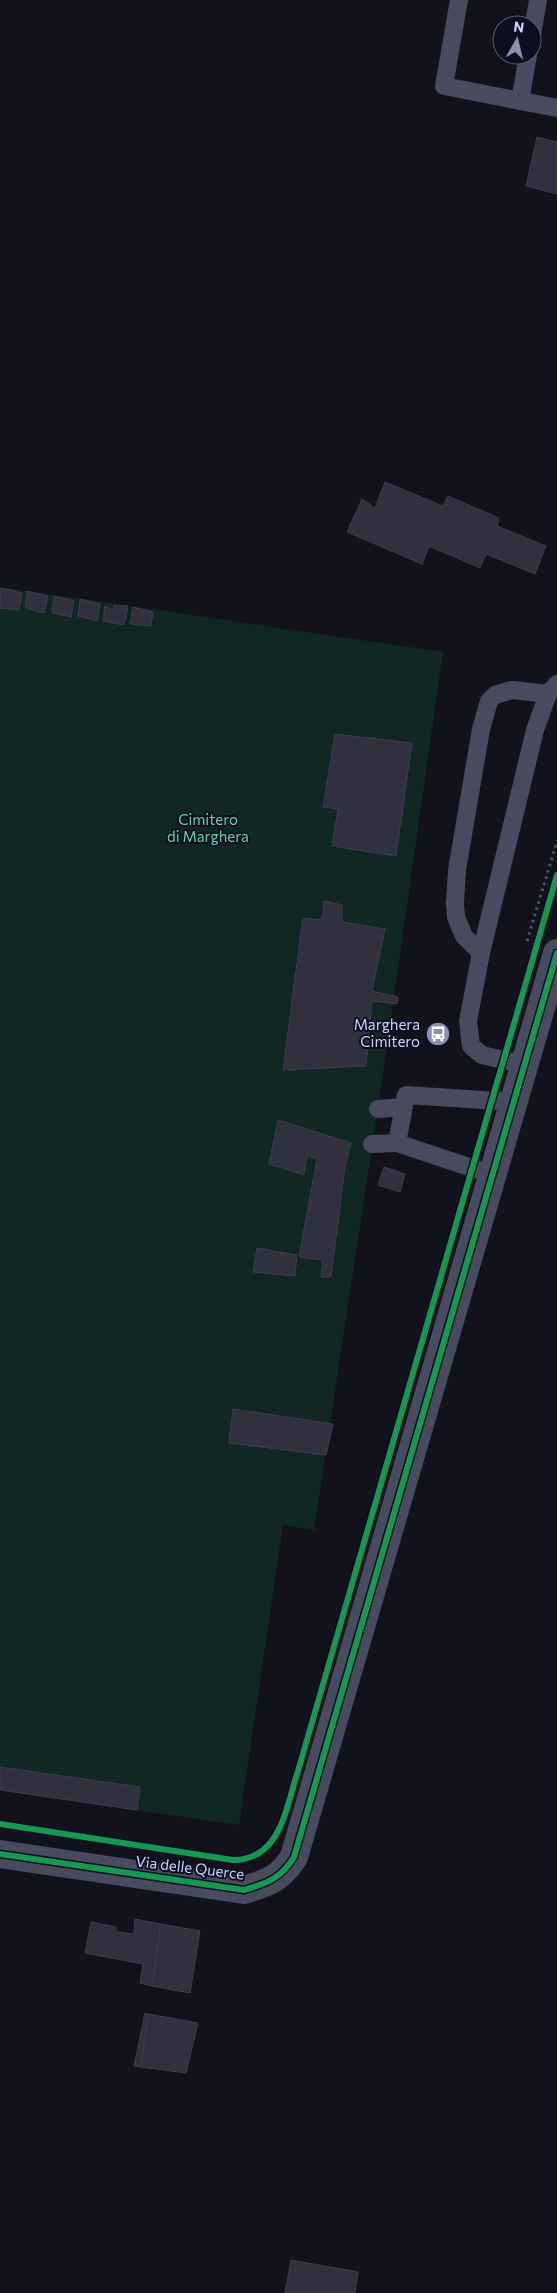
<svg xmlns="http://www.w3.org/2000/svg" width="557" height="2293" font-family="Commissioner,sans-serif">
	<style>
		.green { fill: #112724 }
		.building { fill: #30303f; stroke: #3c3d50 }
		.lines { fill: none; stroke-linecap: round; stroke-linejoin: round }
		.path { stroke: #485861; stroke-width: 3; stroke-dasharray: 2.5 4; stroke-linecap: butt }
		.service { stroke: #484a5d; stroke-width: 18 }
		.minor { stroke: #484a5d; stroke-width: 28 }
		.cycleway-casing { stroke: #0e0e21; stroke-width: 9 }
		.cycleway { stroke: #139951; stroke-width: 6 }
		.labels { text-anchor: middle; stroke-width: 4; stroke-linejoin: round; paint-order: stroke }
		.park-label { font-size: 15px; fill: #5fdaa6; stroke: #0e0e21 }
		.poi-label { font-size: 15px; fill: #cfd2fd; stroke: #0e0e21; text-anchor: end }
		.street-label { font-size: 15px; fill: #cfd2fd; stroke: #0e0e21 }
	</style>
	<rect width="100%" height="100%" fill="#12121d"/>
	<path class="green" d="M 0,587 L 443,652 L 384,1068 L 314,1530 L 283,1525 L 239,1825 L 0,1790 Z"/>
	<g class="building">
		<path d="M 537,137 L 557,142 L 557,194 L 526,186 Z"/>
		<path d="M 385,482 L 443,506 L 448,496 L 499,518 L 497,526 L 546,546 L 535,574 L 486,554 L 480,568 L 429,546 L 422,564 L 347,532 L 362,499 L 375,508 Z"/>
		<path d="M 1,588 L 22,593 L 19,610 L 0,608 Z"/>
		<path d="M 27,591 L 48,596 L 44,613 L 25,608 Z"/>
		<path d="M 54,596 L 74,601 L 71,617 L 52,613 Z"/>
		<path d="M 80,599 L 100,604 L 97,621 L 78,616 Z"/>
		<path d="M 114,605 L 128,606 L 124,625 L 103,621 L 105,606 L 113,610 Z"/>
		<path d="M 133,607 L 153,612 L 151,626 L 130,624 Z"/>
		<path d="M 335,734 L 412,743 L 396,856 L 332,846 L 338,809 L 323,807 Z"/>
		<path d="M 324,901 L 342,905 L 342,922 L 385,929 L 372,991 L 398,997 L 397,1004 L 372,1001 L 366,1066 L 283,1070 L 303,918 L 322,920 Z"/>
		<path d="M 278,1120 L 351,1143 L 345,1167 L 331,1277 L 321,1277 L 323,1260 L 299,1257 L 317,1159 L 307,1156 L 304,1175 L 269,1164 Z"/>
		<path d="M 384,1167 L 405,1174 L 400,1192 L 378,1185 Z"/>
		<path d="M 257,1248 L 297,1255 L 295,1276 L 253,1272 Z"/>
		<path d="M 233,1409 L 333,1424 L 326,1455 L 229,1443 Z"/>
		<path d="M 0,1767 L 140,1787 L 137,1810 L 0,1790 Z"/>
		<path d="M 135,1919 L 161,1924 L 152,1986 L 140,1983 L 143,1964 L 85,1953 L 91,1922 L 116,1927 L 116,1932 L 134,1934 Z"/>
		<path d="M 161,1924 L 200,1931 L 190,1993 L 152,1986 Z"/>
		<path d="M 145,2013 L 148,2014 L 141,2067 L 134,2066 Z"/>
		<path d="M 148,2014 L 198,2023 L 186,2073 L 141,2067 Z"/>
		<path d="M 291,2260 L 358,2272 L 355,2293 L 285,2293 Z"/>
	</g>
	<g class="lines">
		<path class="path" d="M 527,941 L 557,841"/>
		<g class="service">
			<path d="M 459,0 L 444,86 L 557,108"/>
			<path d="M 532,35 L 538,0"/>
			<path d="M 520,101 L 528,55"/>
			<path d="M 481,953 L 464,936 L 456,917 L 455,903 L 457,870 L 481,729 L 489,701 L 495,695 L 512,690 L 548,694"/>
			<path d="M 525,1065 L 482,1055 L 471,1046 L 468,1021 L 481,953 L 535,730 L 548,694 L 557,684"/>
			<path d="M 378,1109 L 403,1107"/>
			<path d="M 372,1144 L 397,1143"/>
			<path d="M 493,1175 L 397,1143 L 406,1095 L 514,1102"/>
		</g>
		<path class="minor" d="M 0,1854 L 244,1890 C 268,1883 281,1878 294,1857 L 557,953"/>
		<g class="cycleway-casing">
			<g id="cycleway">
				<path d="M 0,1824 L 233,1860 C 281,1860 286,1807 298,1771 L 557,875"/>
				<path d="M 0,1854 L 244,1890 C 268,1883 281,1878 294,1857 L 557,953"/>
			</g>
		</g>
		<use href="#cycleway" class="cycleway"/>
	</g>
	<defs>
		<g id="bus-disc" transform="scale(1.25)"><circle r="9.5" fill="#8d8faf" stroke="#0e0e21"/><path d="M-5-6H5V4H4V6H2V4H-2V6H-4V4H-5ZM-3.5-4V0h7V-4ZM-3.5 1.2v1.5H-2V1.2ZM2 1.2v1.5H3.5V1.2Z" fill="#fff"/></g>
	</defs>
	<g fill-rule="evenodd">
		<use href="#bus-disc" x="438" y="1034"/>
	</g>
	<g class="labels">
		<g class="park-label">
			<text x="208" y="825">Cimitero<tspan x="208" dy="17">di Marghera</tspan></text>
		</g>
		<g class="poi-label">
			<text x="420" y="1030">Marghera<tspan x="420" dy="17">Cimitero</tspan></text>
		</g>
		<g class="street-label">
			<text transform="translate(190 1868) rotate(7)" y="5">Via delle Querce</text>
		</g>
	</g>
	<g transform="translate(517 40) rotate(8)"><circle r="24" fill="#0e0e21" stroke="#5b5c79"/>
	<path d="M0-4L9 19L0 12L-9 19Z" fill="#8d8faf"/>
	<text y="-8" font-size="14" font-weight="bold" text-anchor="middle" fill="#cfd2fd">N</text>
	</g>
</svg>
